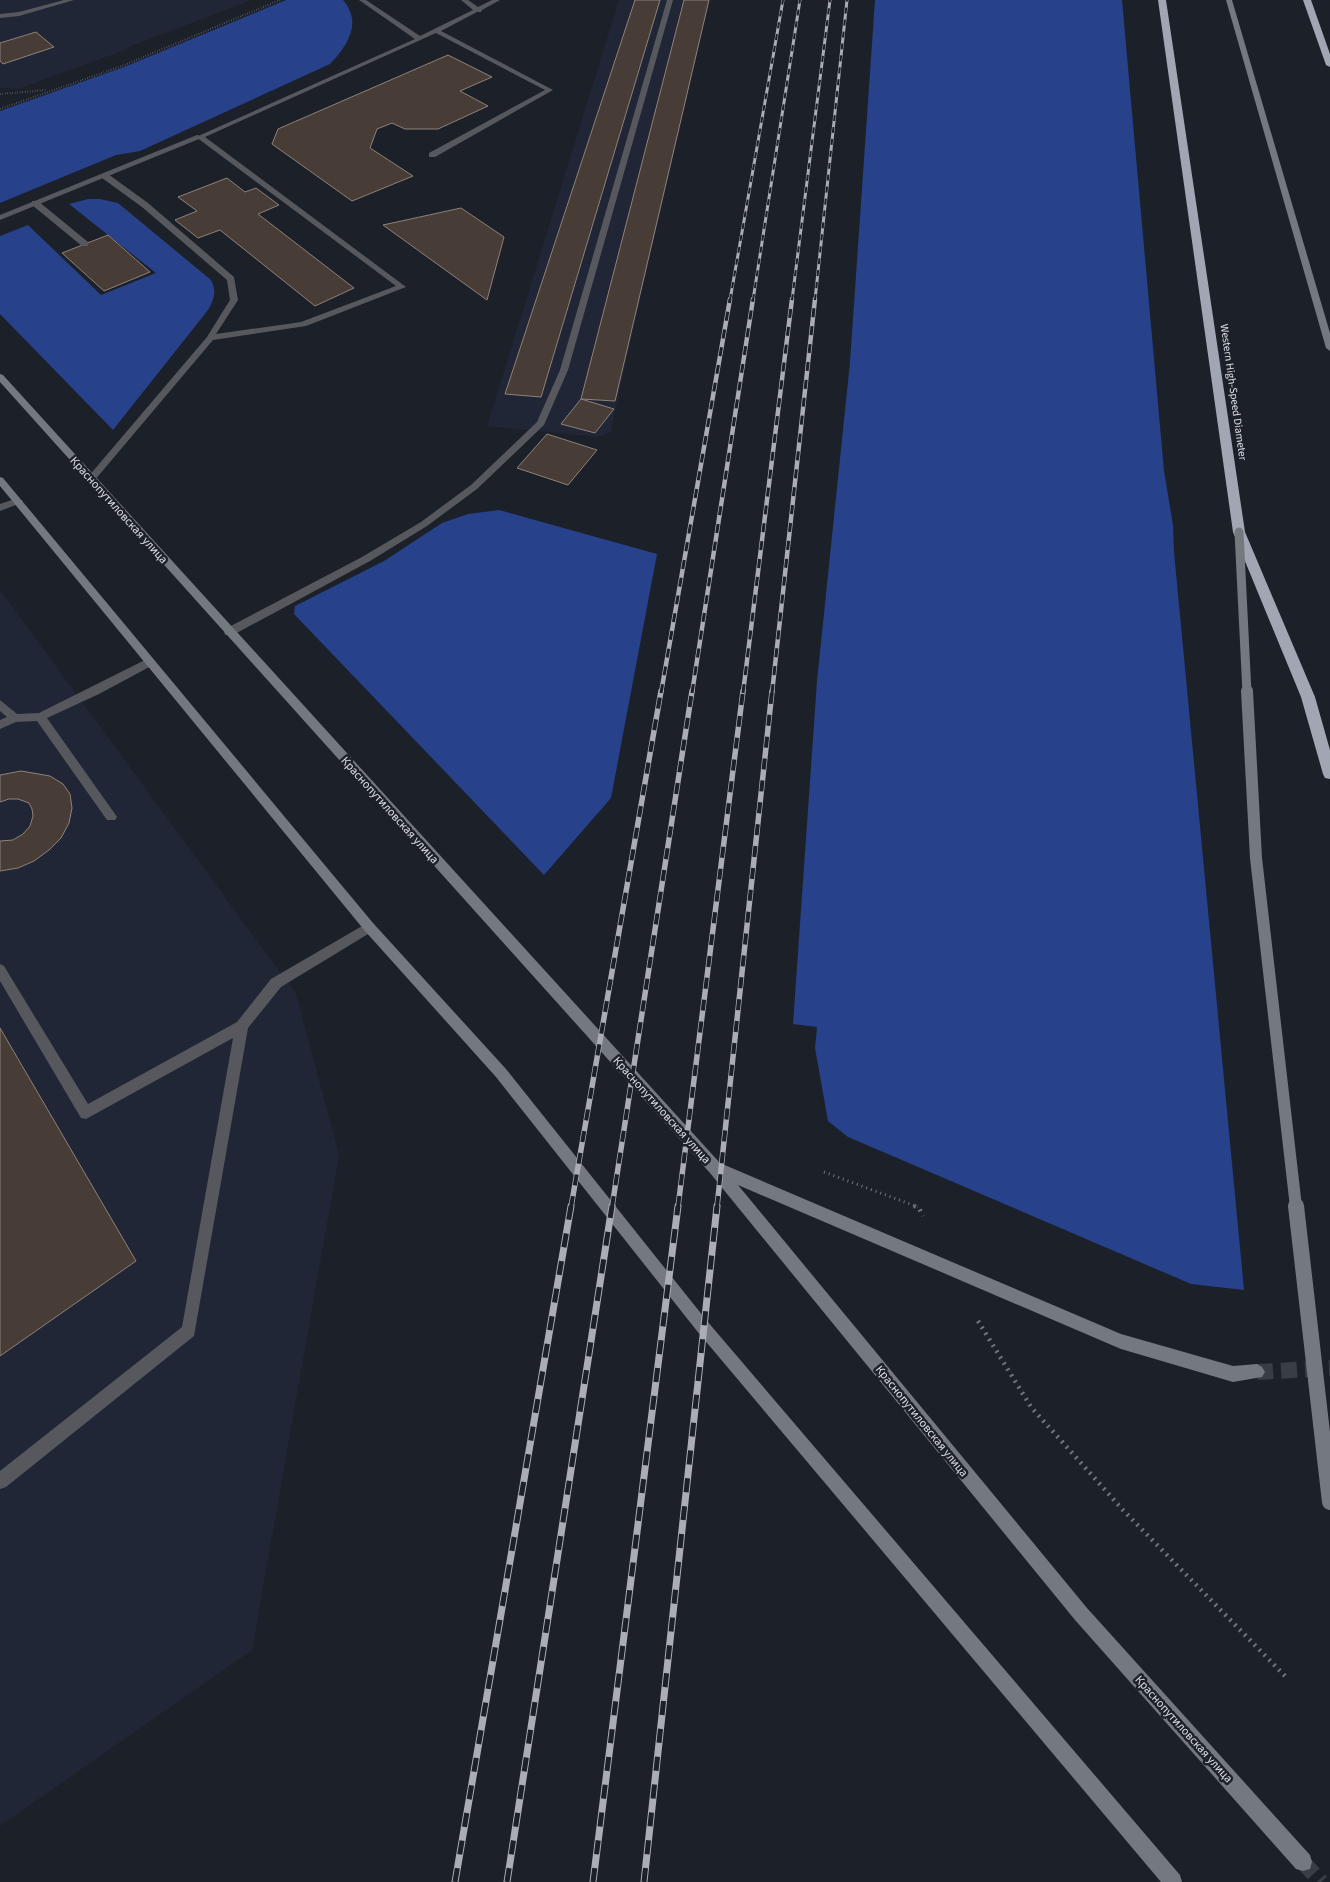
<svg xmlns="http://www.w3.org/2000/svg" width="1330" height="1882" font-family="'Source Sans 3',sans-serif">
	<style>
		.built { fill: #202635 }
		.green { fill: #27418a }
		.building { fill: #473d36; stroke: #8e827a }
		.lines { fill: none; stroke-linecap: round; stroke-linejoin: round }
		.secondary-tunnel { stroke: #393d45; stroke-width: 16; stroke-dasharray: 16 8; stroke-linecap: butt }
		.path-far2 { stroke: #71747c; stroke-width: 2; stroke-dasharray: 0.5 2; stroke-linecap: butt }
		.path-far1 { stroke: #71747c; stroke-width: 3; stroke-dasharray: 1 4; stroke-linecap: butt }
		.path { stroke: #71747c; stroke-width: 4.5; stroke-dasharray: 2 5; stroke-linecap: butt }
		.service { fill: #56585d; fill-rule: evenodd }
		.minor { fill: #56585d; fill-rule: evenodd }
		.secondary { fill: #74787f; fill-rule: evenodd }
		.motorway { fill: #a0a6b2; fill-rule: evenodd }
		.rail-far3-casing { stroke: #aaadb4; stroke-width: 3 }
		.rail-far2-casing { stroke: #aaadb4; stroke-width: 4.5 }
		.rail-far1-casing { stroke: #aaadb4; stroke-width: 5.5 }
		.rail-casing { stroke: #aaadb4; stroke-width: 7 }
		.rail-far3 { stroke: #1c2029; stroke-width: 2; stroke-dasharray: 6; stroke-linecap: butt }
		.rail-far2 { stroke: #1c2029; stroke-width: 3; stroke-dasharray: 9; stroke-linecap: butt }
		.rail-far1 { stroke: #1c2029; stroke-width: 4; stroke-dasharray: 11; stroke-linecap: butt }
		.rail { stroke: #1c2029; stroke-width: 5; stroke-dasharray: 14; stroke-linecap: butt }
		.secondary-bridge-far2 { stroke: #74787f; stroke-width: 9 }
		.secondary-bridge-far1 { stroke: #74787f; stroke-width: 12 }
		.secondary-bridge { stroke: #74787f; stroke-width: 16 }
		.labels { text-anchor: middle; stroke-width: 5; stroke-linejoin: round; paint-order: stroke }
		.far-street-label { font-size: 11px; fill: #dde0e6; stroke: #1c2029 }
		.street-label { font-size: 12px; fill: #dde0e6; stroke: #1c2029 }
	</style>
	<rect width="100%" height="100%" fill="#1c2029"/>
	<g class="built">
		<path d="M 0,0 L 252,0 L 126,48 L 128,49 L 18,89 L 0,88 Z"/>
		<path d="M 619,0 L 709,0 L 617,401 L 611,432 L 597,437 L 487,426 Z"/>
		<path d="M 0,590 L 296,994 L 339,1155 L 252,1650 L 0,1826 Z"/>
	</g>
	<g class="green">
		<path d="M 286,0 L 343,0 C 363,23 347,46 330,64 L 140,151 L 116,155 L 0,203 L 0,111 L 124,67 Z"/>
		<path d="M 875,0 L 1122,0 L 1164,471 L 1173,525 L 1174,552 L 1244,1290 L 1191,1284 L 848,1137 L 828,1121 L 815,1048 L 817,1027 L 793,1024 L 817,681 L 850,362 Z"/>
		<path d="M 88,199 L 100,199 L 118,203 L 211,280 C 217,292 214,300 208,310 L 113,430 L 0,314 L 0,236 L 28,225 L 101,295 L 156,273 L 69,204 Z"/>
		<path d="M 499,510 L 657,554 L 611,798 L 544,875 L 294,614 L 295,606 L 384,561 L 442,523 L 468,514 Z"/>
	</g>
	<g class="building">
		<path d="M 635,0 L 660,0 L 541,397 L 505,394 Z"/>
		<path d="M 684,0 L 709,0 L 615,401 L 581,399 Z"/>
		<path d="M 36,32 L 54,47 L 3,64 L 0,61 L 0,43 Z"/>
		<path d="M 448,55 L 492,77 L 460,91 L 488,106 L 438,129 L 405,129 L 392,123 L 377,129 L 370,148 L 413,176 L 352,201 L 272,144 L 278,129 Z"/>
		<path d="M 227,178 L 245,192 L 256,188 L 279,205 L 258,214 L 354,288 L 315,306 L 220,230 L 198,238 L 175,220 L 197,211 L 178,197 Z"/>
		<path d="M 461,208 L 504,237 L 487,300 L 383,225 Z"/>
		<path d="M 108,235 L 150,272 L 104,291 L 62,253 Z"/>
		<path d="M 581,399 L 614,409 L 595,433 L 561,424 Z"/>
		<path d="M 547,434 L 597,450 L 568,485 L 517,468 Z"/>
		<path d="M 21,771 L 50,776 L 63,784 L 70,794 L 72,808 L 69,823 L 61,838 L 49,850 L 34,861 L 18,868 L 0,871 L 0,841 L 13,840 L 23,834 L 30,826 L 33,816 L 32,809 L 29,803 L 18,799 L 9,799 L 0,802 L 0,775 Z"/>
		<path d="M 0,1028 L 136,1261 L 0,1356 Z"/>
	</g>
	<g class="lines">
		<g class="secondary-tunnel">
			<path d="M 1257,1372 L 1330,1368"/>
			<path d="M 1303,1862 L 1321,1882"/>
		</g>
		<g class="path-far2">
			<path d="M 0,94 L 47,90"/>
			<path d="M 0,109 L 122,66 L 280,0"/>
		</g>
		<path class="path-far1" d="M 824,1172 L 918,1207"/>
		<g class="path">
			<path d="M 914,1206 L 919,1208 L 923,1216"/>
			<path d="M 978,1321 L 1031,1407 L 1123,1510 L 1286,1677"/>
		</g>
		<g class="service">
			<path d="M 64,0 L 74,0 L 19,16 L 0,18 L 0,14 L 19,12 Z"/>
			<path d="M 359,0 L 366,0 L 420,36 L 473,10 L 461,0 L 468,0 L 478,7 L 492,0 L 500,0 L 482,10 L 481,12 L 477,12 L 441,31 L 553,90 L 435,157 L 429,157 L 429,153 L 545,90 L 436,33 L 205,137 L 406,287 L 306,326 L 213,340 L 94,481 L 88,481 L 88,477 L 207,337 L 230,300 L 227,280 L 142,207 L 102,178 L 102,174 L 108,174 L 148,203 L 234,277 L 238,300 L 216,334 L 301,322 L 396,286 L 196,137 L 415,39 Z"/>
			<path d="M 667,0 L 673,0 L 568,370 L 544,425 L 477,489 L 427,526 L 370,561 L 233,635 L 225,635 L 224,632 L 225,629 L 362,557 L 421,522 L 471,485 L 537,422 L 560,370 Z"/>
			<path d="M 32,201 L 38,201 L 88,242 L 88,246 L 82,246 L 32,205 Z"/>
			<path d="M 18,498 L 23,501 L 21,503 L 0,511 L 0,504 Z"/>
			<path d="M 149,658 L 153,659 L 154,662 L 153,665 L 99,694 L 47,718 L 115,814 L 117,817 L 115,820 L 107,820 L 37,721 L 16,722 L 0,729 L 0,720 L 7,717 L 0,711 L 0,700 L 17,714 L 39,713 Z"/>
			<path d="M 369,922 L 373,923 L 375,927 L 373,931 L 281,987 L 248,1028 L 194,1336 L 6,1487 L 0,1489 L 0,1471 L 182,1327 L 233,1038 L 86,1119 L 81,1118 L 0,981 L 0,964 L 4,966 L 88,1104 L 237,1022 L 271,979 Z"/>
		</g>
		<path class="minor" d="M 197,135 L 204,137 L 0,220 L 0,215 Z"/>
		<g class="secondary">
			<path d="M 1226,0 L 1232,0 L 1330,333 L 1330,351 L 1326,348 Z"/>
			<path d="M 0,374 L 3,375 L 720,1163 L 1121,1334 L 1233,1366 L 1257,1364 L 1262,1367 L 1265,1372 L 1262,1377 L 1233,1382 L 1121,1349 L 738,1185 L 1087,1608 L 1310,1855 L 1312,1862 L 1310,1869 L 1303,1871 L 1296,1869 L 1075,1620 L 710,1173 L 0,382 Z"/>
			<path d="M 0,477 L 3,478 L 373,923 L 506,1069 L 707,1321 L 1180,1875 L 1182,1882 L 1161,1882 L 697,1331 L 496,1077 L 365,931 L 0,486 Z"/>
		</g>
		<g class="motorway">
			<path d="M 1158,0 L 1166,0 L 1245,532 L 1315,697 L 1330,750 L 1330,779 L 1325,778 L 1323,774 L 1301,697 L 1233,532 Z"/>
			<path d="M 1303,0 L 1311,0 L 1330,54 L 1330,67 L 1326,65 Z"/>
		</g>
		<g class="rail-far3-casing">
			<g id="rail-far3">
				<path d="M 730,300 L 783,0"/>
				<path d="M 753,300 L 800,0"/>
				<path d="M 792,300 L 830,0"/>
				<path d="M 815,300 L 847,0"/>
			</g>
		</g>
		<g class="rail-far2-casing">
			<g id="rail-far2">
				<path d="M 661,693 L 730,299"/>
				<path d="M 692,693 L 753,299"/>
				<path d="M 743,693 L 792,299"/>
				<path d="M 772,693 L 815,299"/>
			</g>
		</g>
		<g class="rail-far1-casing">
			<g id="rail-far1">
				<path d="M 571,1207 L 661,691"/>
				<path d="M 612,1207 L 692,691"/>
				<path d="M 678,1207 L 743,691"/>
				<path d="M 717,1207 L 772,691"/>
			</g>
		</g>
		<g class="rail-casing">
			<g id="rail">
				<path d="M 455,1882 L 571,1206"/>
				<path d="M 507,1882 L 612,1206"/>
				<path d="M 593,1882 L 678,1206"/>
				<path d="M 644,1882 L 717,1206"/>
			</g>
		</g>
		<use href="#rail-far3" class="rail-far3"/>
		<use href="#rail-far2" class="rail-far2"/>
		<use href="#rail-far1" class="rail-far1"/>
		<use href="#rail" class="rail"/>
		<path class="secondary-bridge-far2" d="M 1239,532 L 1247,693"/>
		<path class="secondary-bridge-far1" d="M 1247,691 L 1256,858 L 1296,1207"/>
		<path class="secondary-bridge" d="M 1296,1206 L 1330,1502"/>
	</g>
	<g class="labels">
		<g class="far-street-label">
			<text transform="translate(1234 392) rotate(82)" y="4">Western High-Speed Diameter</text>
		</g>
		<g class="street-label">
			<text transform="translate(119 510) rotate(48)" y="4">Краснопутиловская улица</text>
			<text transform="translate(390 810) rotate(48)" y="4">Краснопутиловская улица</text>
			<text transform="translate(662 1110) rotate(48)" y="4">Краснопутиловская улица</text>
			<text transform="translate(922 1421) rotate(51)" y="4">Краснопутиловская улица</text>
			<text transform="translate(1184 1729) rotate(48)" y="4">Краснопутиловская улица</text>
		</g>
	</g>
</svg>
